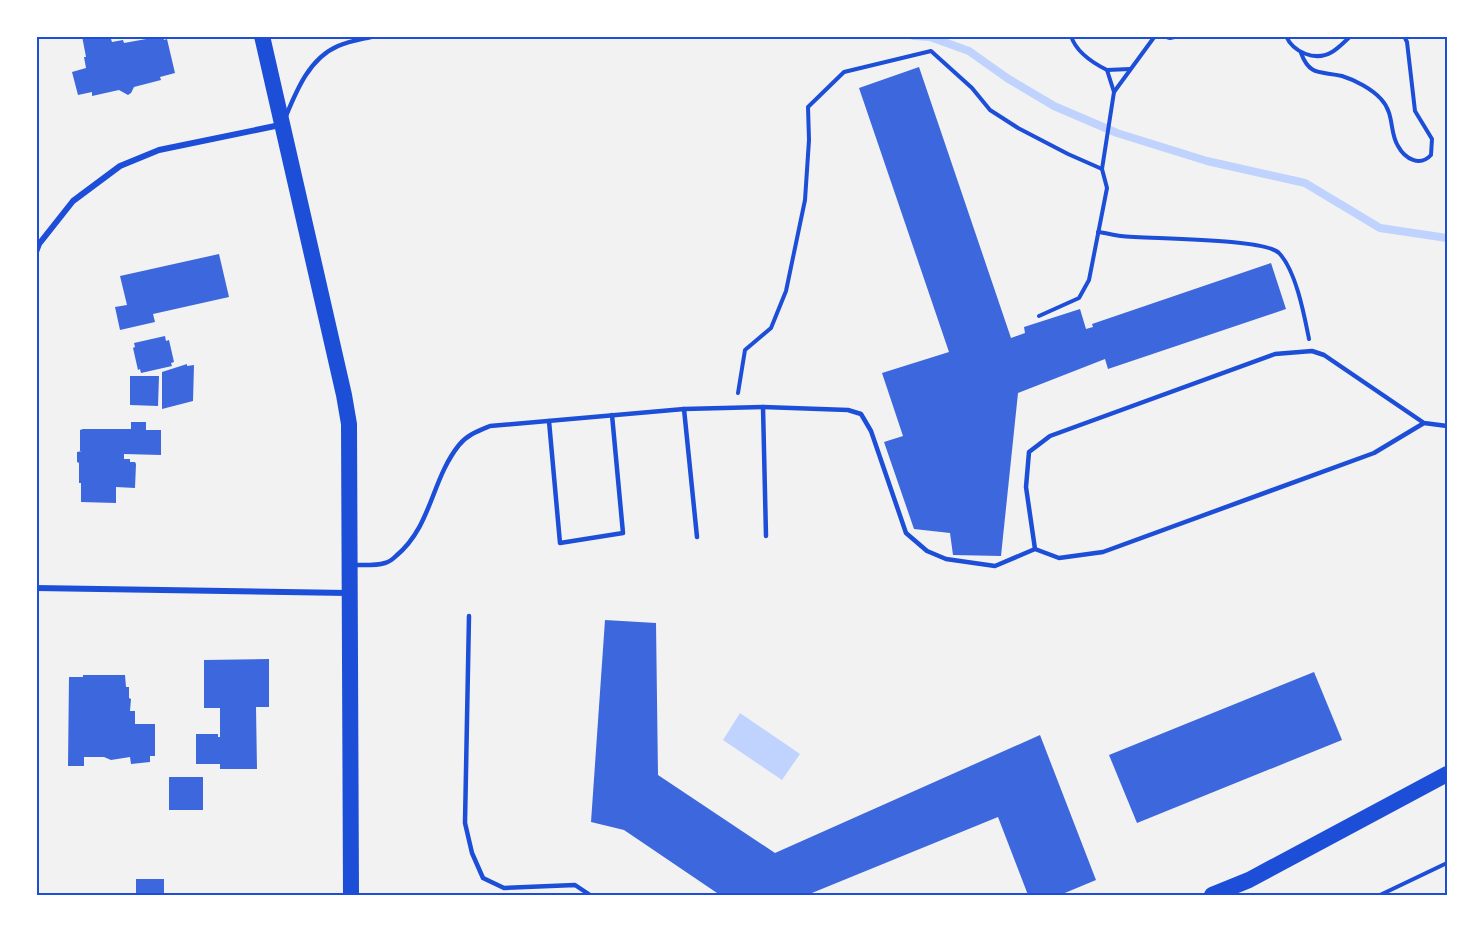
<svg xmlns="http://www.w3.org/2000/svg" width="1483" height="931" font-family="Bitter,serif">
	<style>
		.water { fill: #bfd3fe }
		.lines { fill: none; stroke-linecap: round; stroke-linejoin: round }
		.stream { stroke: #bfd3fe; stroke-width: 8 }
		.building { fill: #3d67dc }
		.path { stroke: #1d4ed8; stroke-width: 4 }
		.service { stroke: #1d4ed8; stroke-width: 4.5 }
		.minor { stroke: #1d4ed8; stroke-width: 6 }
		.trunk { stroke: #1d4ed8; stroke-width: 16 }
		.neatline { fill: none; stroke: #1d4ed8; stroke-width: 2 }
	</style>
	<rect width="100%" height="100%" fill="#f2f2f2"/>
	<path class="water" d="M 740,713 L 800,754 L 782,780 L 723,740 Z"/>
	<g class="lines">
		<path class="stream" d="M 914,36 L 930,37 L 969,51 L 1007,78 L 1054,106 L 1117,133 L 1207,161 L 1305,183 L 1380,228 L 1447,238"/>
	</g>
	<g class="building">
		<path d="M 82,36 L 110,36 L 112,42 L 123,40 L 124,43 L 163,36 L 164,40 L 167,39 L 175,73 L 160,77 L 161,80 L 134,87 L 131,93 L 128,95 L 119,90 L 92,96 L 92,92 L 78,95 L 72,72 L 86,68 L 84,57 L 86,57 Z"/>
		<path d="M 919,67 L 1011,338 L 1025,333 L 1024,327 L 1080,309 L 1086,329 L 1093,327 L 1092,324 L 1271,263 L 1286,309 L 1108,369 L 1105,359 L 1018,393 L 1001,556 L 953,555 L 950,533 L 914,529 L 884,442 L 903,436 L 882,373 L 949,352 L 859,88 Z"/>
		<path d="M 219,254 L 229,297 L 153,314 L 155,322 L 120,330 L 115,307 L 127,305 L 120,276 Z"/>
		<path d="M 165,336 L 166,341 L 169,340 L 174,362 L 171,363 L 172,366 L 141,373 L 140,369 L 138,370 L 133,348 L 135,347 L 134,343 Z"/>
		<path d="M 187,364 L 187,366 L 194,365 L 193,401 L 162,409 L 162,372 Z"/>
		<path d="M 130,376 L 159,376 L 158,406 L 130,405 Z"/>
		<path d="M 131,422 L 146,422 L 146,430 L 161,430 L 161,455 L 124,454 L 124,459 L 130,459 L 130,462 L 135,462 L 136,464 L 135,488 L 116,487 L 116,503 L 81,502 L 81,483 L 79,483 L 79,463 L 77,462 L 77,452 L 82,451 L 80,451 L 80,430 L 83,429 L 131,429 Z"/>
		<path d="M 605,620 L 656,623 L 658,775 L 775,853 L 1040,735 L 1096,880 L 1060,895 L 1028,895 L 998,817 L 807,895 L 720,895 L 624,830 L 591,822 Z"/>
		<path d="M 269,659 L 269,707 L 256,707 L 257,769 L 220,769 L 220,764 L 196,764 L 196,734 L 218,734 L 218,737 L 220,737 L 220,708 L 204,708 L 204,660 Z"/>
		<path d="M 1314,672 L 1342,740 L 1137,823 L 1109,755 Z"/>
		<path d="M 83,675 L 125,675 L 126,687 L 129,687 L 129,698 L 131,699 L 130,711 L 135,711 L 135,724 L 155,724 L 155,756 L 150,756 L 150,762 L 131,764 L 130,757 L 111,760 L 104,757 L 84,757 L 84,766 L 68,766 L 69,677 L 83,677 Z"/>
		<rect x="169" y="777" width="34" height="33"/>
		<rect x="136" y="879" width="28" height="16"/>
	</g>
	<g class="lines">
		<g class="path">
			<path d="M 1071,36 C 1076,52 1093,63 1107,70 L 1114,92"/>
			<path d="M 1163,36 L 1170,38 L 1179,36"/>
			<path d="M 1286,36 C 1293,52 1315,62 1332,52 C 1339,48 1345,41 1351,36"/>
			<path d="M 1301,53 C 1310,77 1321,71 1342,76 C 1355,80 1372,89 1381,99 C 1395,114 1389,132 1398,146 C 1405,159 1420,167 1431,155 L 1432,139 L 1415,111 L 1407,42 L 1404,36"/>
			<path d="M 1107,70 L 1130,69"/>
			<path d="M 1098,232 C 1106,233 1113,235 1121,236 C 1148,239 1264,238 1279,253 C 1296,271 1304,314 1309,339"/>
			<path d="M 1039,316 L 1079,298 L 1089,280 L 1107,188 L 1102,169 L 1114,92 L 1155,36"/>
			<path d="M 738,393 L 745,350 L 771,328 L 786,291 L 805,200 L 809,140 L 808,107 L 844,72 L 931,51 L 972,88 L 990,110 L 1018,128 L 1068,154 L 1102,169"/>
			<path d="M 1380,895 L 1447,863"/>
		</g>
		<g class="service">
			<path d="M 286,116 C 297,89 310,58 338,46 C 349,41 363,39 375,36"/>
			<path d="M 763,407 L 766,536"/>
			<path d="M 684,409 L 697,537"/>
			<path d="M 549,421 L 560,543 L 623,533 L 612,415"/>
			<path d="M 1424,423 L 1374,453 L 1103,552 L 1059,558 L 1035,549 L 1026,487 L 1029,452 L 1050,436 L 1275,354 L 1312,351 L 1324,355 L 1424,423 L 1447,426"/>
			<path d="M 353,565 C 363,565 375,566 385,563 C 389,562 393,559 396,556 C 432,526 431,480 459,445 C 467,435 478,431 490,426 L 684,409 L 763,407 L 848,410 L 861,414 L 871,431 L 906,533 L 927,551 L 946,559 L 995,566 L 1035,549"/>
			<path d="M 469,616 L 465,823 L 472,853 L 483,878 L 504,888 L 575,885 L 590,895"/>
		</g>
		<g class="minor">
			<path d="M 36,252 L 39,244 L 73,201 L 120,166 L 159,150 L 280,125"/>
			<path d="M 36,588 L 347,593"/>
		</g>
		<g class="trunk">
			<path d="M 262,36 L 344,395 L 349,424 L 351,895"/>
			<path d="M 1212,895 L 1249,880 L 1447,774"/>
		</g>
	</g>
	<rect width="1483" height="931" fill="none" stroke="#ffffff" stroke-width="75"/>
	<rect x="38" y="38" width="1408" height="856" class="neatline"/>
</svg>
